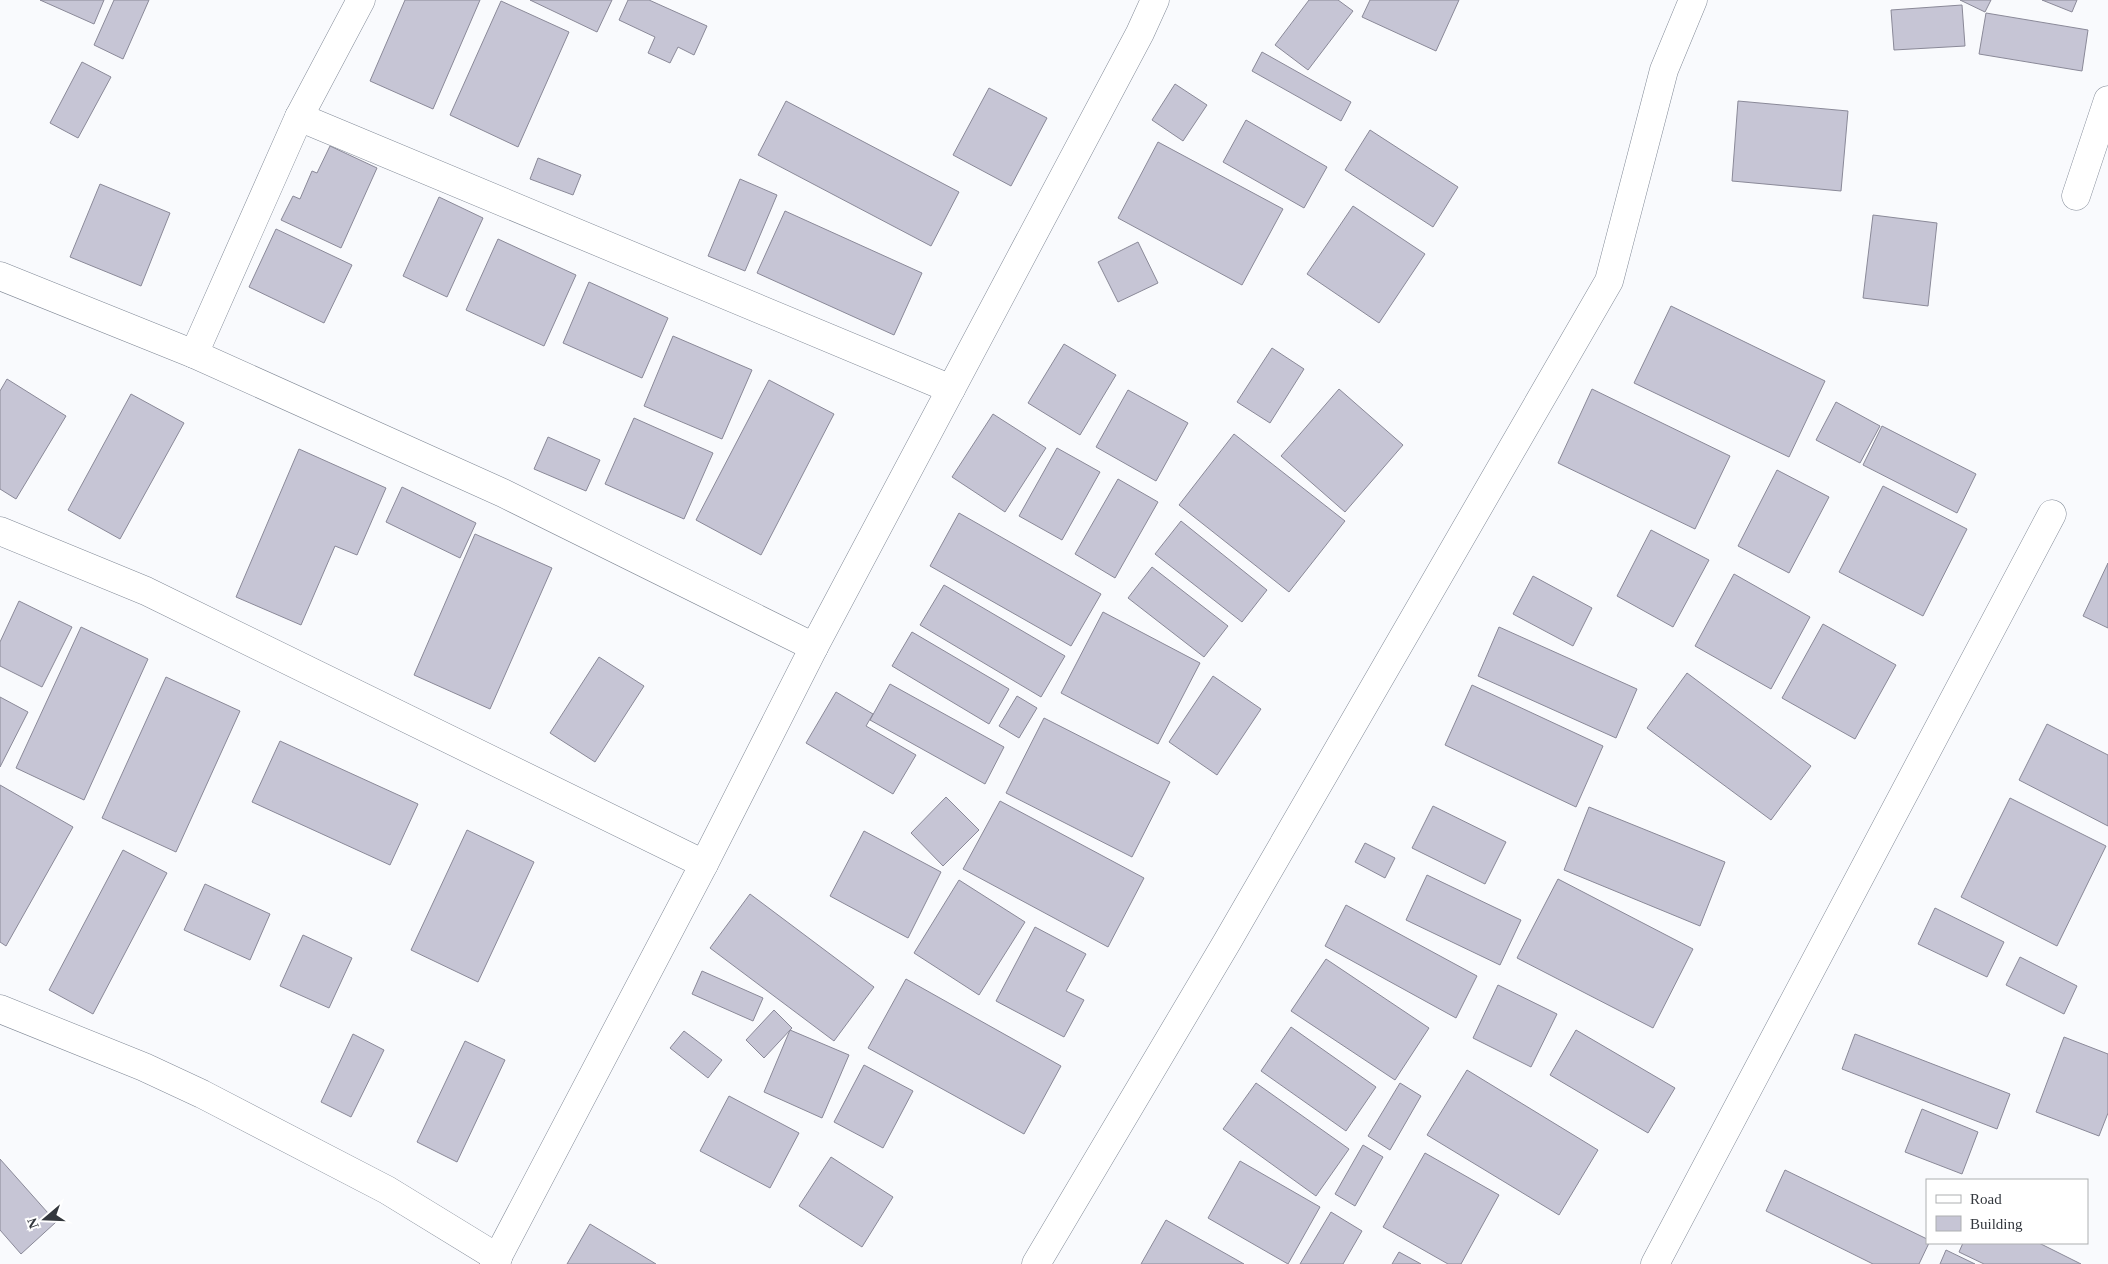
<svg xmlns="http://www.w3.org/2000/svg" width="2108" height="1264" font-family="'Times New Roman',serif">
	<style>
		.building { fill: #c6c5d5; stroke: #8a8998 }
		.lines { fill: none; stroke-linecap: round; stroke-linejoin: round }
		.minor-casing { stroke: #828a97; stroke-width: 29 }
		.tertiary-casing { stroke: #828a97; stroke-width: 29 }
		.minor { stroke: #fff; stroke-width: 28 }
		.tertiary { stroke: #fff; stroke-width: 28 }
	</style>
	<rect width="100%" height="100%" fill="#f9fafd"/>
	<g class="building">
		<path d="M 40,0 L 104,0 L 94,24 Z"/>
		<path d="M 114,0 L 149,0 L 123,59 L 94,45 Z"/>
		<path d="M 405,0 L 480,0 L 433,109 L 370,81 Z"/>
		<path d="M 530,0 L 612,0 L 597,32 Z"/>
		<path d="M 628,0 L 649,0 L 707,26 L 694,55 L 678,47 L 670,63 L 648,53 L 655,37 L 619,20 Z"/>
		<path d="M 1309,0 L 1338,0 L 1353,11 L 1308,70 L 1275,45 Z"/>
		<path d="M 1370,0 L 1459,0 L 1436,51 L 1362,17 Z"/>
		<path d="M 1960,0 L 1991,0 L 1985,12 Z"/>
		<path d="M 2042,0 L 2077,0 L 2072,12 Z"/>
		<path d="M 501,1 L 569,32 L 518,147 L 450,115 Z"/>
		<path d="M 1962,5 L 1965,46 L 1894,50 L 1891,10 Z"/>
		<path d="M 1986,13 L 2088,30 L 2082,71 L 1979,54 Z"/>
		<path d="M 1262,52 L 1351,102 L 1341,121 L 1252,71 Z"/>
		<path d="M 82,62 L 111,77 L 78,138 L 50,123 Z"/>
		<path d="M 1175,84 L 1207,105 L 1183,141 L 1152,120 Z"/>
		<path d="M 989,88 L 1047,118 L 1011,186 L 953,155 Z"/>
		<path d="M 786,101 L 959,192 L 931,246 L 758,155 Z"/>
		<path d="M 1738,101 L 1848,111 L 1841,191 L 1732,181 Z"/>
		<path d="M 1246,120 L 1327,167 L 1304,208 L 1223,162 Z"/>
		<path d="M 1370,130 L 1458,187 L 1433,227 L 1345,170 Z"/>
		<path d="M 1158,142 L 1283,209 L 1242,285 L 1118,218 Z"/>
		<path d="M 330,146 L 377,168 L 341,248 L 281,220 L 293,196 L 300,199 L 312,171 L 317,173 Z"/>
		<path d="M 538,158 L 581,175 L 573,195 L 530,179 Z"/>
		<path d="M 740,179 L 777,195 L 745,271 L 708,256 Z"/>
		<path d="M 100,184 L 170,213 L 141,286 L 70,257 Z"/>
		<path d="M 439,197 L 483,218 L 447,297 L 403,276 Z"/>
		<path d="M 1353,206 L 1425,254 L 1379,323 L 1307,274 Z"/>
		<path d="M 785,211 L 922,273 L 894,335 L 757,273 Z"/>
		<path d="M 1873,215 L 1937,223 L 1928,306 L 1863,298 Z"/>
		<path d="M 276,229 L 352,265 L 324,323 L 249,287 Z"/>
		<path d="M 498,239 L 576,275 L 544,346 L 466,310 Z"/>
		<path d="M 1138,242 L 1158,283 L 1118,302 L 1098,262 Z"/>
		<path d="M 589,282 L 668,318 L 642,378 L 563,343 Z"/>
		<path d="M 1671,306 L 1825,381 L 1789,457 L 1634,383 Z"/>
		<path d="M 673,336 L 752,370 L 722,439 L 644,406 Z"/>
		<path d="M 1064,344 L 1116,375 L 1080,435 L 1028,403 Z"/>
		<path d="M 1272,348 L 1304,369 L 1270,423 L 1237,402 Z"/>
		<path d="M 7,379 L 66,416 L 16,499 L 0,489 L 0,391 Z"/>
		<path d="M 769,380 L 834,414 L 761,555 L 696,520 Z"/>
		<path d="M 1339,389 L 1403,445 L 1345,512 L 1281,456 Z"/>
		<path d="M 1592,389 L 1730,456 L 1695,529 L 1558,463 Z"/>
		<path d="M 1128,390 L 1188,423 L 1156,481 L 1096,447 Z"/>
		<path d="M 131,394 L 184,423 L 120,539 L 68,510 Z"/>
		<path d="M 1836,402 L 1880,426 L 1860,463 L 1816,440 Z"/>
		<path d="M 993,414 L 1046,448 L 1005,512 L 952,477 Z"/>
		<path d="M 634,418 L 713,453 L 684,519 L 605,484 Z"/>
		<path d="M 1882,426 L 1976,474 L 1957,513 L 1863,465 Z"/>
		<path d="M 1234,434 L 1345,521 L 1289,592 L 1179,505 Z"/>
		<path d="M 548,437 L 600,460 L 586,491 L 534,469 Z"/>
		<path d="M 1057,448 L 1100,472 L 1062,540 L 1019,516 Z"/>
		<path d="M 299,449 L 386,488 L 357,555 L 335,546 L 301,625 L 236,597 Z"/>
		<path d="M 1777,470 L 1829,497 L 1789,573 L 1738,546 Z"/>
		<path d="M 1118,479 L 1158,502 L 1115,578 L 1075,554 Z"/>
		<path d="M 1883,486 L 1967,529 L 1923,616 L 1839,572 Z"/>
		<path d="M 402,487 L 476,523 L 460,558 L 386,522 Z"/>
		<path d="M 959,513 L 1101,594 L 1071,646 L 930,566 Z"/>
		<path d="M 1181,521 L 1267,590 L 1242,622 L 1155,554 Z"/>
		<path d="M 1651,530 L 1709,560 L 1673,627 L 1617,596 Z"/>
		<path d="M 475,534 L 552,568 L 490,709 L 414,675 Z"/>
		<path d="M 2108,563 L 2108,628 L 2083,616 Z"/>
		<path d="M 1152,567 L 1228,626 L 1204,657 L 1128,598 Z"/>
		<path d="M 1734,574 L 1810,617 L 1771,689 L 1695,646 Z"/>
		<path d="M 1533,576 L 1592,608 L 1573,646 L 1513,614 Z"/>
		<path d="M 944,585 L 1065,656 L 1041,697 L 920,625 Z"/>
		<path d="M 19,601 L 72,627 L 42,687 L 0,666 L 0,642 Z"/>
		<path d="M 1103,612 L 1200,663 L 1158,744 L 1061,693 Z"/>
		<path d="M 1823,624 L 1896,665 L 1855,739 L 1782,698 Z"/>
		<path d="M 81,627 L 148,659 L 84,800 L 16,768 Z"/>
		<path d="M 1499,627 L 1637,689 L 1616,738 L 1478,676 Z"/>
		<path d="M 912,632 L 1009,689 L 989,724 L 892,666 Z"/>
		<path d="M 599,657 L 644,686 L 595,762 L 550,733 Z"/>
		<path d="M 1687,673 L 1811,766 L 1771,820 L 1647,728 Z"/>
		<path d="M 1213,676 L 1261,709 L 1217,775 L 1169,742 Z"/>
		<path d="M 166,677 L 240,711 L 176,852 L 102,818 Z"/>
		<path d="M 890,684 L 1004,747 L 985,784 L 870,720 Z"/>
		<path d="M 1472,685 L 1603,746 L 1576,807 L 1445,745 Z"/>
		<path d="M 836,692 L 873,714 L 866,726 L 916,755 L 893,794 L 806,743 Z"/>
		<path d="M 1017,696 L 1037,708 L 1019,738 L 999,726 Z"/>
		<path d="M 0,697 L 28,712 L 0,767 Z"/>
		<path d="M 1044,718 L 1170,782 L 1132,857 L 1006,793 Z"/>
		<path d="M 2047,724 L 2108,755 L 2108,826 L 2019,780 Z"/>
		<path d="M 280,741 L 418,804 L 390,865 L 252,802 Z"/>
		<path d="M 0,785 L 73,827 L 6,946 L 0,942 Z"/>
		<path d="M 946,797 L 979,830 L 943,866 L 911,833 Z"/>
		<path d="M 2010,798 L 2106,846 L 2057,946 L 1961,897 Z"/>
		<path d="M 1000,801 L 1144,878 L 1108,947 L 963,869 Z"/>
		<path d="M 1433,806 L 1506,842 L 1485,884 L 1412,848 Z"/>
		<path d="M 1589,807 L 1725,862 L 1700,926 L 1564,870 Z"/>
		<path d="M 467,830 L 534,862 L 478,982 L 411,950 Z"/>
		<path d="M 864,831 L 941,872 L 908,938 L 830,896 Z"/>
		<path d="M 1365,843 L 1395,858 L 1385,878 L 1355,862 Z"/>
		<path d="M 123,850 L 167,873 L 93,1014 L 49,990 Z"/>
		<path d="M 1427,875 L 1521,920 L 1500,965 L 1406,920 Z"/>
		<path d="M 1558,879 L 1693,949 L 1653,1028 L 1517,958 Z"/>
		<path d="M 959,880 L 1025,922 L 979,995 L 914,953 Z"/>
		<path d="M 205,884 L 270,914 L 250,960 L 184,930 Z"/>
		<path d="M 750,894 L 874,987 L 834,1041 L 710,948 Z"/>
		<path d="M 1346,905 L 1477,976 L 1456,1018 L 1325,946 Z"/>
		<path d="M 1935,908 L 2004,942 L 1987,977 L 1918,944 Z"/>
		<path d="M 1035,927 L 1086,954 L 1066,991 L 1084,1000 L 1064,1037 L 996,1001 Z"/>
		<path d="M 303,935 L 352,958 L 329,1008 L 280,986 Z"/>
		<path d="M 2020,957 L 2077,986 L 2064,1014 L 2006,985 Z"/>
		<path d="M 1326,959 L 1429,1028 L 1395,1080 L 1291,1011 Z"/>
		<path d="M 702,971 L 763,998 L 753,1021 L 692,994 Z"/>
		<path d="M 906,979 L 1061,1066 L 1024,1134 L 868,1048 Z"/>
		<path d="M 1498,985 L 1557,1014 L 1531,1067 L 1473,1038 Z"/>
		<path d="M 774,1010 L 792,1028 L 764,1058 L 746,1040 Z"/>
		<path d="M 1291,1027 L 1376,1087 L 1346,1131 L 1261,1071 Z"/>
		<path d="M 790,1030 L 849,1055 L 822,1118 L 764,1092 Z"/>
		<path d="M 1576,1030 L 1675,1088 L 1648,1133 L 1550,1075 Z"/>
		<path d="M 684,1031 L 722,1060 L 708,1078 L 670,1048 Z"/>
		<path d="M 353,1034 L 384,1050 L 351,1117 L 321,1102 Z"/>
		<path d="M 1855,1034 L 2010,1094 L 1997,1129 L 1842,1069 Z"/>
		<path d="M 2064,1037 L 2108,1054 L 2108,1113 L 2099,1136 L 2036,1112 Z"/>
		<path d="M 465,1041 L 505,1060 L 457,1162 L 417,1142 Z"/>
		<path d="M 864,1065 L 913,1091 L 883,1148 L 834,1122 Z"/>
		<path d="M 1467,1070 L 1598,1150 L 1559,1215 L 1427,1135 Z"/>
		<path d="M 1256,1083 L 1349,1149 L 1316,1196 L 1223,1129 Z"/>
		<path d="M 1400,1083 L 1421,1096 L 1390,1150 L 1368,1136 Z"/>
		<path d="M 729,1096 L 799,1133 L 770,1188 L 700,1151 Z"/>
		<path d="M 1922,1109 L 1978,1132 L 1962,1174 L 1905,1152 Z"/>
		<path d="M 1363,1145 L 1383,1157 L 1355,1206 L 1335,1194 Z"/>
		<path d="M 1425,1153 L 1499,1195 L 1461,1264 L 1448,1264 L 1383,1227 Z"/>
		<path d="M 831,1157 L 893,1197 L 862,1247 L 799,1206 Z"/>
		<path d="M 0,1159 L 56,1222 L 21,1254 L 0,1230 Z"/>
		<path d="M 1240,1161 L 1320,1207 L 1288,1264 L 1208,1218 Z"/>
		<path d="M 1785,1170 L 1927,1239 L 1927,1243 L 1929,1243 L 1919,1264 L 1873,1264 L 1766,1211 Z"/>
		<path d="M 1331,1212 L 1362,1231 L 1343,1264 L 1300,1264 Z"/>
		<path d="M 1166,1220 L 1244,1264 L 1141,1264 Z"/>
		<path d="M 590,1224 L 656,1264 L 567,1264 Z"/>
		<path d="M 1963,1243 L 2039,1243 L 2081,1264 L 1984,1264 L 1959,1252 Z"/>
		<path d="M 1946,1250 L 1975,1264 L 1940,1264 Z"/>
		<path d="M 1399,1252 L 1421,1264 L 1392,1264 Z"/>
	</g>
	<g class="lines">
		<g class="minor-casing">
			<g id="minor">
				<path d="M 299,117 L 951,389"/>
				<path d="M 2076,196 L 2108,100"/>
				<path d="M 0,276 L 194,354 L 503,493 L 814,647"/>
				<path d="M 194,354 L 299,117 L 361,0"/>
				<path d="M 0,531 L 146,591 L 704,864"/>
				<path d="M 0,1009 L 144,1067 L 202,1094 L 387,1190 L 498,1258"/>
				<path d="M 1036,1264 L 1227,942 L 1609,281 L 1664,70 L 1693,0"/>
				<path d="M 1655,1264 L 2052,514"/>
			</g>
		</g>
		<g class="tertiary-casing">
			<path id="tertiary" d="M 494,1264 L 704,864 L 814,647 L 1140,33 L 1155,0"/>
		</g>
		<use href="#minor" class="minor"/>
		<use href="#tertiary" class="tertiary"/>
	</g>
	<rect x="1926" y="1179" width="162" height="65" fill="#ffffff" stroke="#adafb1"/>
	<rect x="1936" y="1195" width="25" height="8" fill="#ffffff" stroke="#adafb1"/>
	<text x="1970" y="1204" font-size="15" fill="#33373d">Road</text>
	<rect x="1936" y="1216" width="25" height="15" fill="#c6c5d5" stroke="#adafb1"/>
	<text x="1970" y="1229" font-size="15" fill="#33373d">Building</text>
	<g transform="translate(45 1219) rotate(251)" stroke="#ffffff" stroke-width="4" paint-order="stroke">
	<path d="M0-4L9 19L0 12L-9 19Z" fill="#33373d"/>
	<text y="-8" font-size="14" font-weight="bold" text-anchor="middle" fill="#33373d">N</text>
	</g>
</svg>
